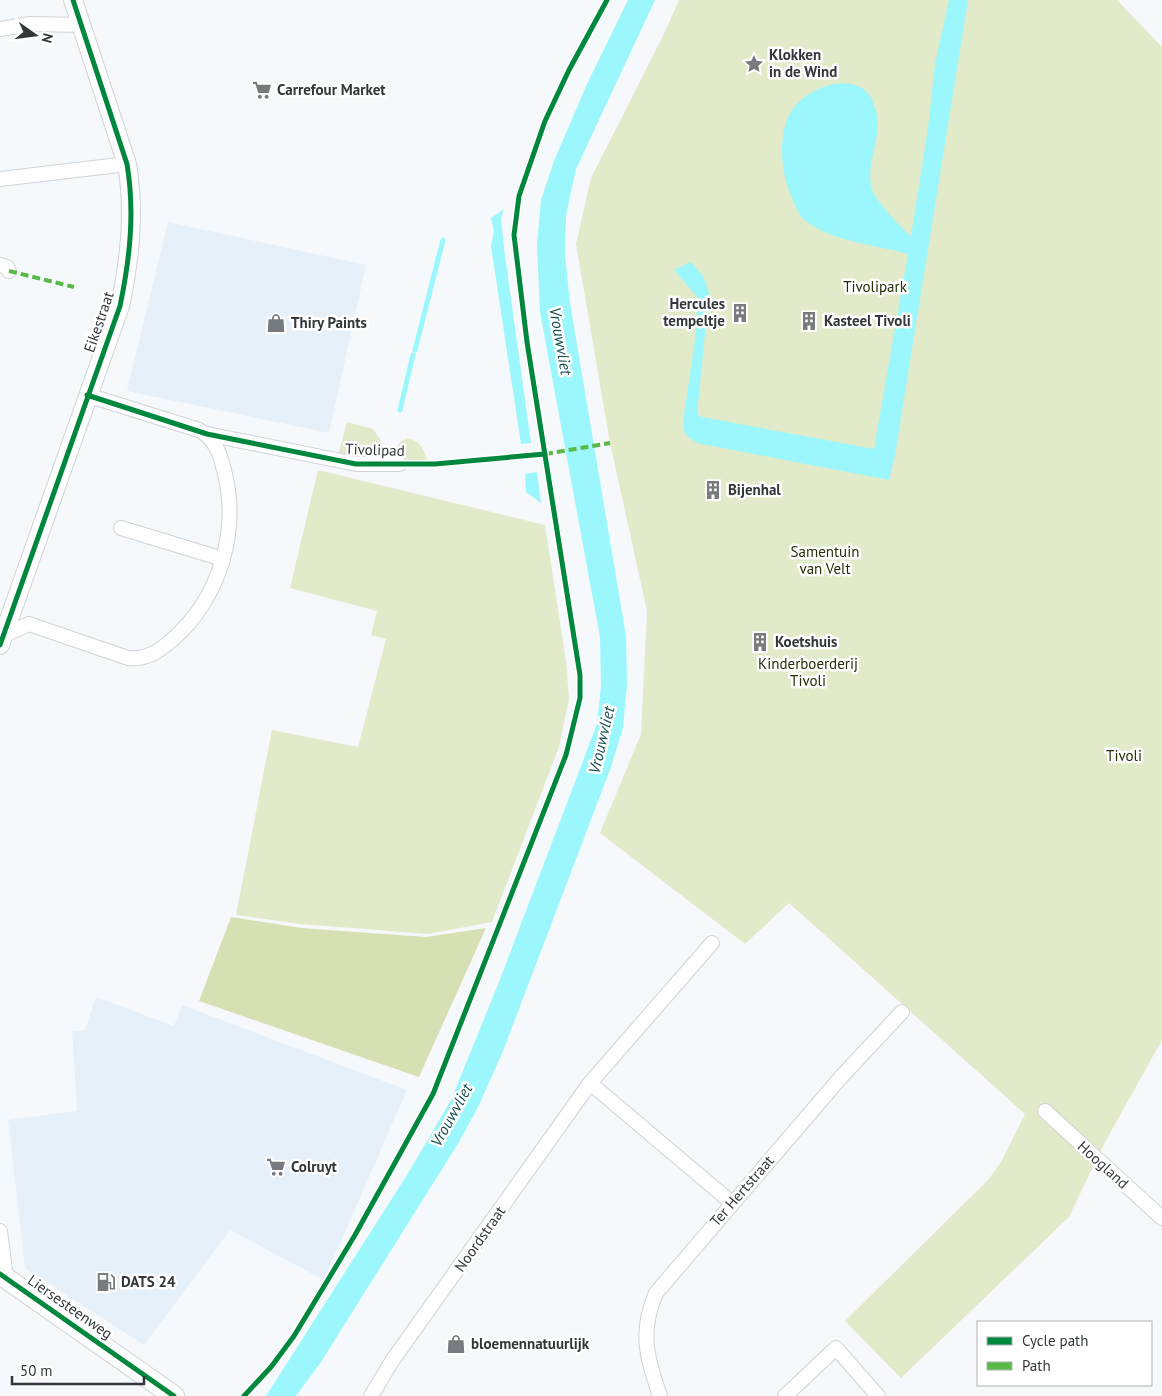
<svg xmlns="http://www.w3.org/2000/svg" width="1162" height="1396" font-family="'PT Sans',sans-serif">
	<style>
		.built { fill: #e5f0f9 }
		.green { fill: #e1eac9 }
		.forest { fill: #d5e1b2 }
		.water { fill: #9bf7fb }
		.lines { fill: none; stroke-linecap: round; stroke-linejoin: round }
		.stream { stroke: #9bf7fb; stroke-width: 5 }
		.minor-casing { stroke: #d0d3d6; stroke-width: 16 }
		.tertiary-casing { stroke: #d0d3d6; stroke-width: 20 }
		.secondary-casing { stroke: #d0d3d6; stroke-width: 22 }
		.minor { stroke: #fefeff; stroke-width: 14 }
		.tertiary { stroke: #fefeff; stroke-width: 18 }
		.secondary { stroke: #fefeff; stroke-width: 20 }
		.quiet { stroke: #58b947; stroke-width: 4; stroke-dasharray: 8 4; stroke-linecap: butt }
		.cycleway-casing { stroke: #fff; stroke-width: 8 }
		.cycleway { stroke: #00873e; stroke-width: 5 }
		.labels { text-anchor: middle; stroke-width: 5; stroke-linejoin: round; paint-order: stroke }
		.poi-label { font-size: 15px; font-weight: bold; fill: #33373b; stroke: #fff; text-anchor: start }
		.park-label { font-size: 15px; fill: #262d07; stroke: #fff }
		.street-label { font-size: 15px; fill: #33373b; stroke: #fff }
		.water-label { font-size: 16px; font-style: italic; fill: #154f51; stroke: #fff }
	</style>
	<rect width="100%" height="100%" fill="#f6f9fc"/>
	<g class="built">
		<path d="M 168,222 L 366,265 L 329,433 L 127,391 Z"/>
		<path d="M 96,997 L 174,1026 L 182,1005 L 407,1090 L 324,1280 L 230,1230 L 144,1345 L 25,1268 L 8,1120 L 77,1111 L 72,1031 L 85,1030 Z"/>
	</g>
	<g class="green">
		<path d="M 679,0 L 1117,0 L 1162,47 L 1162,1040 L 1104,1144 L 1069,1217 L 901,1378 L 845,1321 L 988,1180 L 1001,1162 L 1025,1114 L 789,903 L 745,944 L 600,833 L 641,734 L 647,611 L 610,443 L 576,244 L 591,178 L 663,36 Z"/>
		<path d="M 347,422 L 373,429 L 381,441 C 379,464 354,458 338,455 Z"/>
		<path d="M 407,438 C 420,441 423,447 427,459 C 416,463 409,461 398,456 L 395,449 L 401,441 Z"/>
		<path d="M 318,470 L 545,525 L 566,661 L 569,699 L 559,747 L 492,922 L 428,934 L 300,924 L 236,915 L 272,730 L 358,747 L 386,639 L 371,635 L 377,611 L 290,588 Z"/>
	</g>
	<path class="forest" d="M 231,917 L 301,928 L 426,937 L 486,928 L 419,1077 L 199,1001 Z"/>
	<g class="water">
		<path d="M 628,0 L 655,0 L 576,169 L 566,215 L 565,255 L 570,303 L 626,636 L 627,684 L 623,728 L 611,767 L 503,1051 L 479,1105 L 459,1142 L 321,1362 L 296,1396 L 266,1396 L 407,1175 L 451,1100 L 499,982 L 597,724 L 601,686 L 600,637 L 540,312 L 537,245 L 541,200 L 554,161 L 587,84 Z"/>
		<path d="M 949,0 L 968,0 L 895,455 L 889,480 L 697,443 L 685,434 L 683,422 L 695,340 L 698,298 L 674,270 L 691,262 L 703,276 L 709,293 L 697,414 L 702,417 L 874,449 L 908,254 C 874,244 837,243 807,222 C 799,217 794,203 790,193 C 780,169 777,128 795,106 C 812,86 853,71 871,97 C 873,100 873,105 875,108 C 885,136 864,161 872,190 C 875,200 902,229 911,236 L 928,128 L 935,64 Z"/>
		<path d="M 504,209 L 501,219 L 505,256 L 531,443 L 521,444 L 491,246 L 494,231 L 491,218 Z"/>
		<path d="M 537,472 L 541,503 L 526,492 L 525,474 Z"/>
	</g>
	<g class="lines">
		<g class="stream">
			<path d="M 415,350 L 443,240"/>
			<path d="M 400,410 L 413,355"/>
		</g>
		<g class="minor-casing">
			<g id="minor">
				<path d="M 0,29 L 30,24 L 83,25"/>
				<path d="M 0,179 L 127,164"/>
				<path d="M 0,265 L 7,267 L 9,271"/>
				<path d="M 207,434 L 356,464 L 399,464"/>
				<path d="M 121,528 L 223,559"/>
				<path d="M 0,637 L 29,624 L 128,658 C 147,660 159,651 172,640 C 220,598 240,531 224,470 C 220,453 215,439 199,430 L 87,395"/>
				<path d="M 590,1083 L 732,1203"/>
				<path d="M 1045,1111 L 1162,1218"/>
				<path d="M 0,1231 L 6,1278"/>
				<path d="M 371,1396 L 392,1361 L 590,1083 L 712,943"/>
				<path d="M 660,1396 C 647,1357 639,1333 656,1293 L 842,1076 L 902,1012"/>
				<path d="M 785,1396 L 836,1348 L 878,1396"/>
			</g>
		</g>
		<g class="tertiary-casing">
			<path id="tertiary" d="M 0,645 L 120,306 C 130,258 135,212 127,164 L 73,0"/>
		</g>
		<g class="secondary-casing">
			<path id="secondary" d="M 0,1274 L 174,1396"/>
		</g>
		<use href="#minor" class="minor"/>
		<use href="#tertiary" class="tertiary"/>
		<use href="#secondary" class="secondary"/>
		<g class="quiet">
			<path d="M 9,271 L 74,287"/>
			<path d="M 545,454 L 610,443"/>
		</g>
		<g class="cycleway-casing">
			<g id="cycleway">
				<path d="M 87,395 L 207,434 L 356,464 L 435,464 L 545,454"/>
				<path d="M 0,645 L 120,306 C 130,258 135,212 127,164 L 73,0"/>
				<path d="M 0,1274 L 174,1396"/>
				<path d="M 244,1396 L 271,1367 L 294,1336 L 355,1235 L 433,1094 L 566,755 L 580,698 L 580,675 L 527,342 L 514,235 L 519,196 L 545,121 L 569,70 L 607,0"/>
			</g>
		</g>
		<use href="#cycleway" class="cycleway"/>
	</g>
	<defs>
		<g id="sight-bare" transform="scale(1.5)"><path d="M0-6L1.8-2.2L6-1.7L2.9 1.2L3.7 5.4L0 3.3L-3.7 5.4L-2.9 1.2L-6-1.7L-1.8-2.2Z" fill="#777b7f" stroke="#fff" stroke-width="2.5" paint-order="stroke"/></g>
		<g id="supermarket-bare" transform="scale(1.5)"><path d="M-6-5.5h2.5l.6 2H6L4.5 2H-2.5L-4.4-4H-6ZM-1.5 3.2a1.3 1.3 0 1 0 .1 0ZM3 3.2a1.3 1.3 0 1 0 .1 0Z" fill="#777b7f" stroke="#fff" stroke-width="2.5" paint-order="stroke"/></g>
		<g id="building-bare" transform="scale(1.5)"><path d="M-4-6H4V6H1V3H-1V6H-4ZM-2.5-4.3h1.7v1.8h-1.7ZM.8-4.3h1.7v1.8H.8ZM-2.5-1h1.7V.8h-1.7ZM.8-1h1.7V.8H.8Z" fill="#777b7f" stroke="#fff" stroke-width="2.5" paint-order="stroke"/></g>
		<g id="shop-bare" transform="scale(1.5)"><path d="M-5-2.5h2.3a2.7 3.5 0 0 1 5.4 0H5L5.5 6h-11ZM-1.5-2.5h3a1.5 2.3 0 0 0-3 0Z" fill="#777b7f" stroke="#fff" stroke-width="2.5" paint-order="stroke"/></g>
		<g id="fuel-bare" transform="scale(1.5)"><path d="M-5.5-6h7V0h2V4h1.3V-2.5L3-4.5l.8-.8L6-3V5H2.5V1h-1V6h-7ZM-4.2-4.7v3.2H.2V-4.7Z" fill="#777b7f" stroke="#fff" stroke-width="2.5" paint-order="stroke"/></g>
	</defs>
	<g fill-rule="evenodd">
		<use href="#sight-bare" x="754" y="64"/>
		<use href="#supermarket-bare" x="262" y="90"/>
		<use href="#building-bare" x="740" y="313"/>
		<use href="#building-bare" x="809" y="321"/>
		<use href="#shop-bare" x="276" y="323"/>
		<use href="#building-bare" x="713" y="490"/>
		<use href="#building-bare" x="760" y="642"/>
		<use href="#supermarket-bare" x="276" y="1167"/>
		<use href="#fuel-bare" x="106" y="1282"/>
		<use href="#shop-bare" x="456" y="1344"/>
	</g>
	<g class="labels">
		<g class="poi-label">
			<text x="769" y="60">Klokken<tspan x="769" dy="17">in de Wind</tspan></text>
			<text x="277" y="95">Carrefour Market</text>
			<text x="725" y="309" text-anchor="end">Hercules<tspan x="725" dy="17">tempeltje</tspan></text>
			<text x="824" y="326">Kasteel Tivoli</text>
			<text x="291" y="328">Thiry Paints</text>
			<text x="728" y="495">Bijenhal</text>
			<text x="775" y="647">Koetshuis</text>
			<text x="291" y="1172">Colruyt</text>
			<text x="121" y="1287">DATS 24</text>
			<text x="471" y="1349">bloemennatuurlijk</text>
		</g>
		<g class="park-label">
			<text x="875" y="292">Tivolipark</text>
			<text x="825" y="557">Samentuin<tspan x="825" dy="17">van Velt</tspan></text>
			<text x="808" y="669">Kinderboerderij<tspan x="808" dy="17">Tivoli</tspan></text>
			<text x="1124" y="761">Tivoli</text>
		</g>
		<g class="street-label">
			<text transform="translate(99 322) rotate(-71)" y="5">Eikestraat</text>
			<text transform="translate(375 450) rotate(2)" y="5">Tivolipad</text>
			<text transform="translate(1103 1165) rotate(42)" y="5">Hoogland</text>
			<text transform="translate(742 1191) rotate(-49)" y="5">Ter Hertstraat</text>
			<text transform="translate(480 1239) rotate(-55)" y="5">Noordstraat</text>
			<text transform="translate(70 1307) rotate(35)" y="5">Liersesteenweg</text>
		</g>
		<g class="water-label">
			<text transform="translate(561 341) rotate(80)" y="6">Vrouwvliet</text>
			<text transform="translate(601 740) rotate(-77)" y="6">Vrouwvliet</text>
			<text transform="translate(451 1115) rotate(-61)" y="6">Vrouwvliet</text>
		</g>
	</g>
	<rect x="977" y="1321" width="175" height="65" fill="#ffffff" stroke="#adafb1"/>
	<rect x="987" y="1337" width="25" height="8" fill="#00873e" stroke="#adafb1"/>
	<text x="1022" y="1346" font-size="15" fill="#33373b">Cycle path</text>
	<rect x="987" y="1362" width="25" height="8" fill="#58b947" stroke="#adafb1"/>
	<text x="1022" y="1371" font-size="15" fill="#33373b">Path</text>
	<g transform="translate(35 35) rotate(104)" stroke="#ffffff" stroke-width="4" paint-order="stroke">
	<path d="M0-4L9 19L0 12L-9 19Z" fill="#33373b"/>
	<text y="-8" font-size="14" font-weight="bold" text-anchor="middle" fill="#33373b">N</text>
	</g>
	<path d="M12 1376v8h132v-8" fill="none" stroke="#33373b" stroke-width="2.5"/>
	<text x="20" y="1376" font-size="15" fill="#33373b" stroke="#ffffff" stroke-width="4" paint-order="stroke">50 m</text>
</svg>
